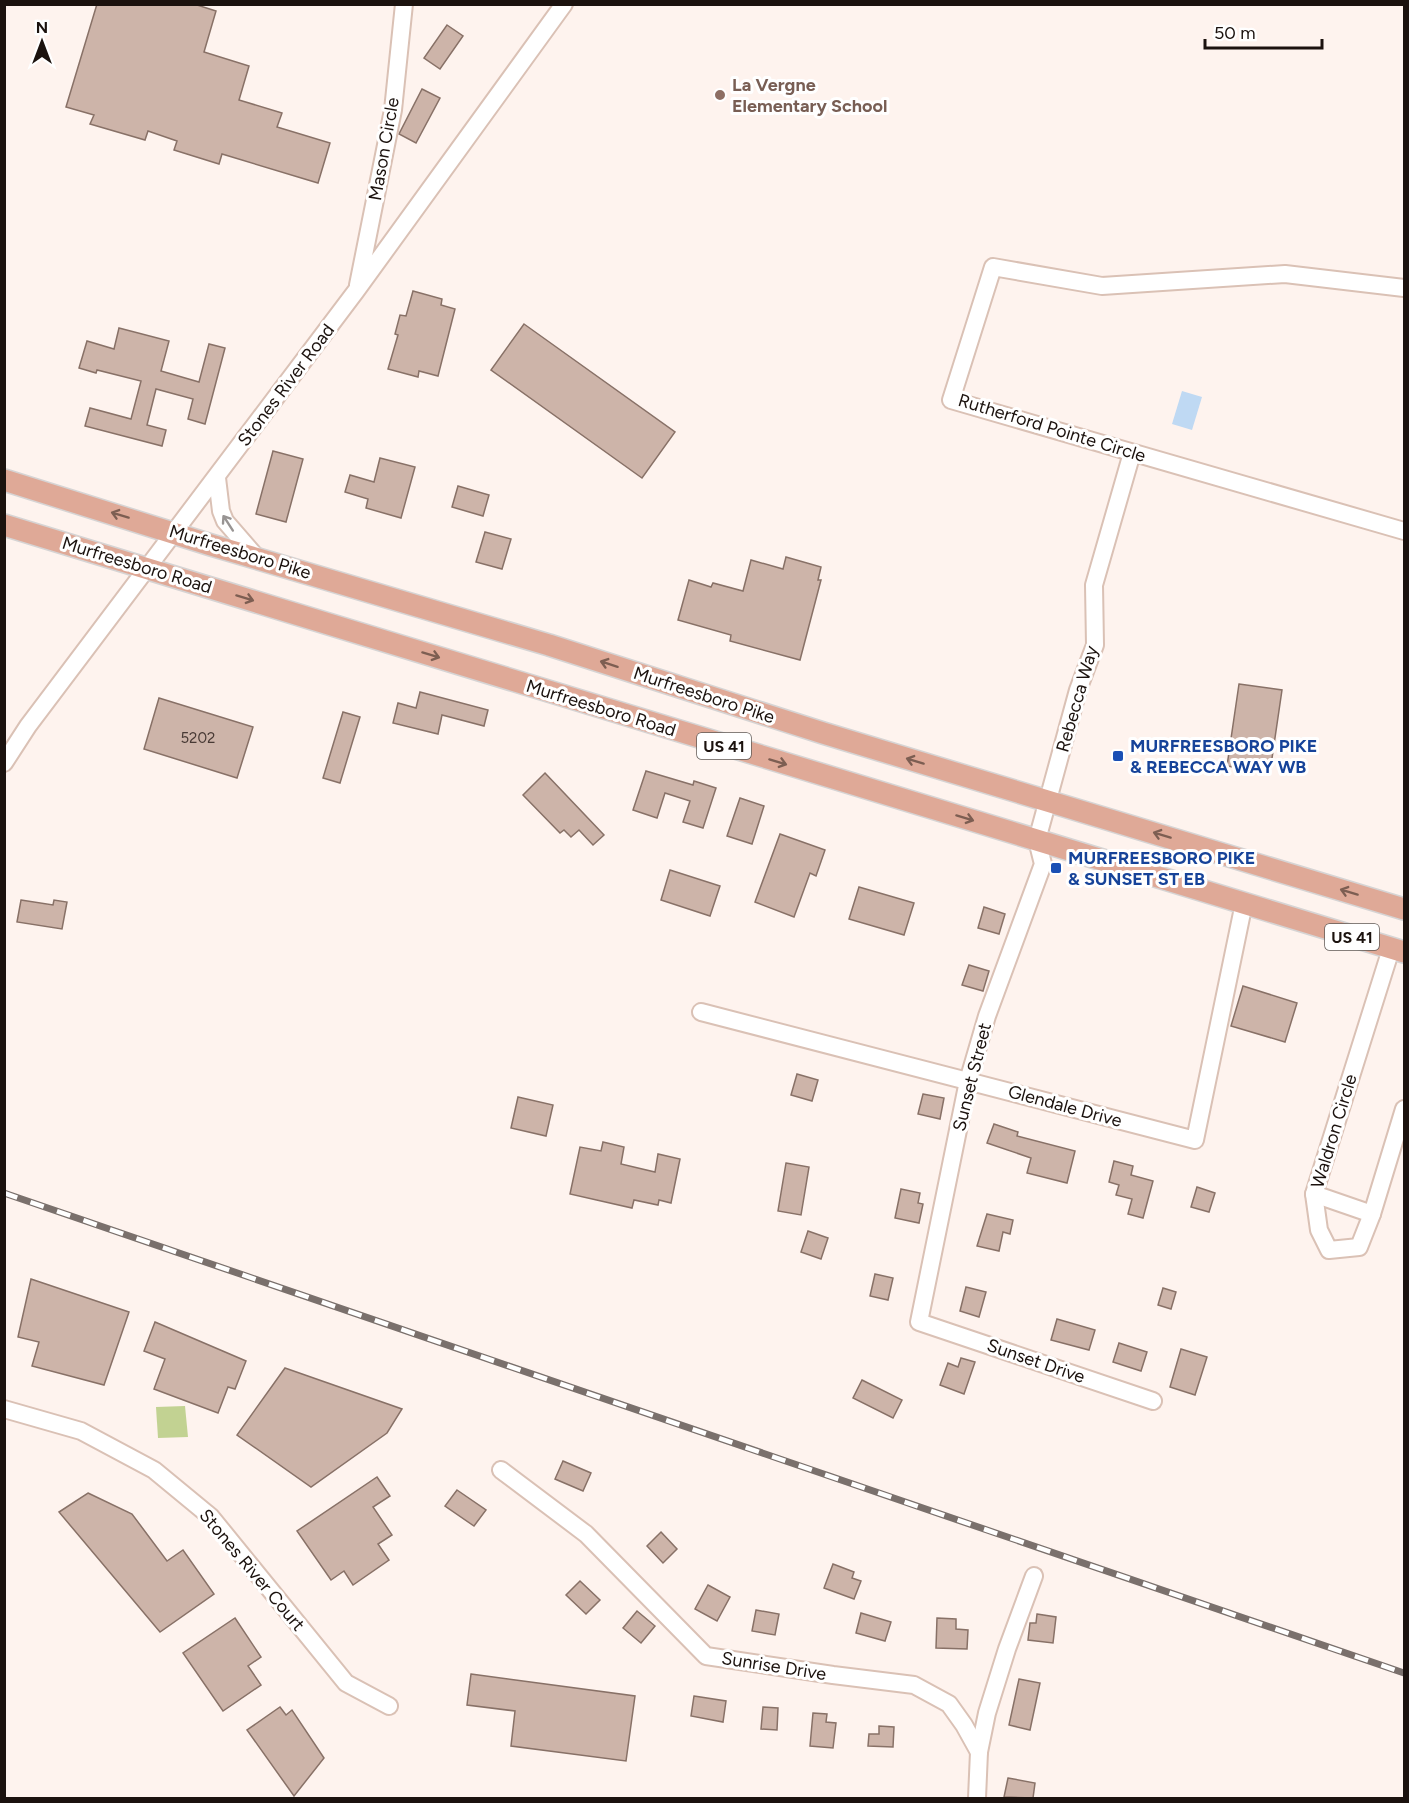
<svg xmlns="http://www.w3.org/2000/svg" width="1409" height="1803" font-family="Figtree,sans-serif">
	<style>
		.green { fill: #c2d292 }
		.water { fill: #bfd9f3 }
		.building { fill: #cdb4a9; stroke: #887167; stroke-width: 1.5 }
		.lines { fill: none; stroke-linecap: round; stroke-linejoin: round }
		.minor-casing { stroke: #dac1b5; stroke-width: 20 }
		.major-casing { stroke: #d6d4d4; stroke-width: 24 }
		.minor { stroke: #fff; stroke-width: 16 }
		.major { stroke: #dfa997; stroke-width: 21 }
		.rail-casing { stroke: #7a706c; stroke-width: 7 }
		.rail { stroke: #fff; stroke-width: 4.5; stroke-dasharray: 14; stroke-linecap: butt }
		.oneway { stroke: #7d5e52 }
		.oneway2 { stroke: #989493 }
		.education-dot { fill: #8d6e63; stroke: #fff; stroke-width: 2 }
		.transit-dot { fill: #1a4fb4; stroke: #fff; stroke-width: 2 }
		.labels { text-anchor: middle; stroke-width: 6; stroke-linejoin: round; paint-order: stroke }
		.number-label { font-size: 15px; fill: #483a35 }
		.shield { fill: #fff; stroke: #5f5956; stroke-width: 1.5 }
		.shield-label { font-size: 16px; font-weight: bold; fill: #1b120e }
		.education-label { font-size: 18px; font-weight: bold; fill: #785e54; stroke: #fff; text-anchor: start }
		.street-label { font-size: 18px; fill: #1b120e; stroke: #fff }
		.transit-label { font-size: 18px; font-weight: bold; fill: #164399; stroke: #fff; text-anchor: start }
	</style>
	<rect width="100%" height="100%" fill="#fef3ee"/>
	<path class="green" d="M 185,1406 L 188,1437 L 158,1438 L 156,1407 Z"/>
	<path class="water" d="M 1182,391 L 1202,397 L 1192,430 L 1172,424 Z"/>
	<g class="building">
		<path d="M 97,4 L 194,4 L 216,11 L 204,52 L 249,66 L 239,100 L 282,113 L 277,127 L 330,143 L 318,183 L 222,154 L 219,164 L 174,150 L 177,141 L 148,131 L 145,140 L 90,124 L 94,115 L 66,107 Z"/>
		<path d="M 447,25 L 463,36 L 440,69 L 424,58 Z"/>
		<path d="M 422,89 L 440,98 L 416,143 L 399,134 Z"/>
		<path d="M 413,291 L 442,299 L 441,305 L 455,309 L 438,376 L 419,371 L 418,377 L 388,369 L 398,335 L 395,334 L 400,315 L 406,316 Z"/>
		<path d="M 524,324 L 675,432 L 642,478 L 491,370 Z"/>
		<path d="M 119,328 L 169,341 L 161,371 L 199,382 L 209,344 L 225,348 L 205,424 L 188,419 L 193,399 L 156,389 L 147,425 L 166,430 L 162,446 L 85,426 L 90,408 L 131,419 L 141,381 L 97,370 L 96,373 L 79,368 L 87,341 L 114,349 Z"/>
		<path d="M 273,451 L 303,459 L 286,522 L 256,514 Z"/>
		<path d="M 380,458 L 415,467 L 401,518 L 366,508 L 368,499 L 345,492 L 350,475 L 374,482 Z"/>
		<path d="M 458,486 L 489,495 L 483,516 L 452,507 Z"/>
		<path d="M 485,532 L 511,539 L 502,569 L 476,562 Z"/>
		<path d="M 786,557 L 821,567 L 818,580 L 821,580 L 800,660 L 730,641 L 731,635 L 678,620 L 689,580 L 711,587 L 713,583 L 743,591 L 751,560 L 783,569 Z"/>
		<path d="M 1239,684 L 1282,690 L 1270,772 L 1227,766 Z"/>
		<path d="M 420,692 L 488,710 L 484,726 L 442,715 L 438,734 L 393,723 L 398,703 L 416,708 Z"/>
		<path d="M 159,698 L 253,727 L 237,778 L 144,749 Z"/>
		<path d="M 343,712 L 360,717 L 340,783 L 323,778 Z"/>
		<path d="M 646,771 L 693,785 L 694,781 L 716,788 L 703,828 L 683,822 L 690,801 L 665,793 L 657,818 L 633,810 Z"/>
		<path d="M 545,773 L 604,835 L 593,845 L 579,830 L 571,837 L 564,830 L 560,833 L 523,795 Z"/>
		<path d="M 740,798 L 764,806 L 752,844 L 727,836 Z"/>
		<path d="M 780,834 L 825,850 L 816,876 L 810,873 L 794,917 L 755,902 Z"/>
		<path d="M 670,870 L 720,886 L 710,916 L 661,900 Z"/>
		<path d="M 859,887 L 914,903 L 904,935 L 849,919 Z"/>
		<path d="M 21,900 L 53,905 L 54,900 L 67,902 L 62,929 L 17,922 Z"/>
		<path d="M 984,907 L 1005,914 L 999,934 L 978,928 Z"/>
		<path d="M 969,965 L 989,971 L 983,991 L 962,985 Z"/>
		<path d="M 1243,986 L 1297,1003 L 1285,1042 L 1231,1026 Z"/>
		<path d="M 797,1074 L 818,1080 L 812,1101 L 791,1095 Z"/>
		<path d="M 923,1094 L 944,1098 L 940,1119 L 918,1114 Z"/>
		<path d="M 518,1097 L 553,1105 L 546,1136 L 511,1128 Z"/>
		<path d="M 994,1124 L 1018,1132 L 1017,1136 L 1075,1151 L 1067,1183 L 1027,1173 L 1031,1158 L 987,1143 Z"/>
		<path d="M 603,1142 L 624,1147 L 621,1164 L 655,1172 L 658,1154 L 680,1159 L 671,1203 L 659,1200 L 658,1205 L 634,1200 L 632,1208 L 570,1194 L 580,1147 L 601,1151 Z"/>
		<path d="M 1114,1161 L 1133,1166 L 1131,1175 L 1153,1181 L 1143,1218 L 1128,1214 L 1132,1199 L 1116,1195 L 1119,1185 L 1109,1182 Z"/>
		<path d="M 786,1163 L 809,1167 L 801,1215 L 778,1211 Z"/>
		<path d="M 1197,1187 L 1215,1193 L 1209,1212 L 1191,1207 Z"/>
		<path d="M 901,1189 L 920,1193 L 918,1203 L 923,1204 L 919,1223 L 895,1218 Z"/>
		<path d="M 987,1214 L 1013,1220 L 1010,1234 L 1003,1232 L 999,1251 L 977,1246 Z"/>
		<path d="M 808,1231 L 828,1238 L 821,1259 L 801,1252 Z"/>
		<path d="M 875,1274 L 893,1278 L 888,1300 L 870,1296 Z"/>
		<path d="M 31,1279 L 129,1312 L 104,1385 L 32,1366 L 39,1342 L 18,1337 Z"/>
		<path d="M 966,1287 L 986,1292 L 979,1317 L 960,1311 Z"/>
		<path d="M 1163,1288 L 1176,1292 L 1171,1309 L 1158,1305 Z"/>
		<path d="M 1057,1319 L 1095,1330 L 1089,1350 L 1051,1340 Z"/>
		<path d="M 155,1322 L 246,1361 L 235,1389 L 228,1387 L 218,1413 L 154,1389 L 165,1359 L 144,1351 Z"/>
		<path d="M 1119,1343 L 1147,1352 L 1141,1371 L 1113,1362 Z"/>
		<path d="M 1181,1349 L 1207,1357 L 1195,1395 L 1170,1387 Z"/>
		<path d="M 961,1358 L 975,1362 L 964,1394 L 940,1385 L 948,1363 L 958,1367 Z"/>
		<path d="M 285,1368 L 402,1409 L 387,1433 L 311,1487 L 237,1435 Z"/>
		<path d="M 862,1380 L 902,1400 L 893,1418 L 853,1398 Z"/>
		<path d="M 563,1461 L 591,1473 L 583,1491 L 555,1479 Z"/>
		<path d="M 377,1477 L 390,1496 L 373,1507 L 392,1535 L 378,1544 L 389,1560 L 353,1585 L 344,1571 L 331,1580 L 297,1531 Z"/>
		<path d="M 457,1490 L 486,1510 L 474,1526 L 445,1506 Z"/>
		<path d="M 88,1493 L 132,1514 L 167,1561 L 183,1550 L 214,1594 L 160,1632 L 59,1512 Z"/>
		<path d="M 661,1532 L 677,1549 L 663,1563 L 647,1546 Z"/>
		<path d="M 833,1564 L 854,1572 L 852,1578 L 861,1581 L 854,1599 L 824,1588 Z"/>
		<path d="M 580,1581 L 600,1600 L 586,1614 L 566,1595 Z"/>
		<path d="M 708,1585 L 730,1597 L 717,1621 L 695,1609 Z"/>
		<path d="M 756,1610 L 779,1614 L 775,1635 L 752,1631 Z"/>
		<path d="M 637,1611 L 655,1626 L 641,1643 L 623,1628 Z"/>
		<path d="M 861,1613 L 891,1622 L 885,1641 L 856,1633 Z"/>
		<path d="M 1037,1614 L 1056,1617 L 1053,1643 L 1028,1640 L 1030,1623 L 1036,1623 Z"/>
		<path d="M 235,1618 L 261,1657 L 248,1666 L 261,1685 L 223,1711 L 183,1653 Z"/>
		<path d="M 937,1618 L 956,1619 L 956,1629 L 968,1630 L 967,1649 L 936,1648 Z"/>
		<path d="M 471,1674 L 635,1696 L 626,1761 L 511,1746 L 515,1711 L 467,1705 Z"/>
		<path d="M 1019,1679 L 1040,1683 L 1030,1730 L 1009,1725 Z"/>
		<path d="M 694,1696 L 726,1701 L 723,1722 L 691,1716 Z"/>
		<path d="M 280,1707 L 286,1715 L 292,1710 L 324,1758 L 294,1796 L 247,1730 Z"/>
		<path d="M 763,1707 L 778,1708 L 777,1730 L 761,1729 Z"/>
		<path d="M 813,1713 L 827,1714 L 826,1722 L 836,1723 L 833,1748 L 810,1746 Z"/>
		<path d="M 879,1726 L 894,1727 L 893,1747 L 868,1746 L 869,1734 L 879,1734 Z"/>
		<path d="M 1008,1778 L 1035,1783 L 1033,1798 L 1004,1797 Z"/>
	</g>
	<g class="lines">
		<g class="minor-casing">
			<g id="minor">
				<path d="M 358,285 L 393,110 L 404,4"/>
				<path d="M 1404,288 L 1285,274 L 1102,286 L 993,267 L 951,400 L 1404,531"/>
				<path d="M 1132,453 L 1094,585 L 1095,645 L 1078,690 L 1037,840 L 1043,864 L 987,1016 L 968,1081 L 919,1322 L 1153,1401"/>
				<path d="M 217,478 L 221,511 L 225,521 L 258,559"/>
				<path d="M 4,763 L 28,726 L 356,291 L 564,4"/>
				<path d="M 1391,949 L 1314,1194 L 1319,1230 L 1329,1250 L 1359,1247 L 1372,1214 L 1404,1109"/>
				<path d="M 701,1012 L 1195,1140 L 1244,903"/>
				<path d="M 1314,1194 L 1372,1214"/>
				<path d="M 4,1409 L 81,1431 L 154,1470 L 211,1517 L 346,1683 L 389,1706"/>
				<path d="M 501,1470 L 586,1534 L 706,1656 L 833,1675 L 914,1685 L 949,1704 L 964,1725 L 979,1752"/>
				<path d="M 977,1798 L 979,1752 L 987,1713 L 1007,1649 L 1034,1576"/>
			</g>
		</g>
		<g class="major-casing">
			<g id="major">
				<path d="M 4,480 L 211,545 L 549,645 L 823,733 L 1404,909"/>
				<path d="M 4,525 L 1404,952"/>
			</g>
		</g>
		<use href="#minor" class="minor"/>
		<use href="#major" class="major"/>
		<g class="rail-casing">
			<path id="rail" d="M 4,1193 L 1404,1673"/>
		</g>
		<use href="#rail" class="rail"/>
	</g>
	<defs><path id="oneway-shaft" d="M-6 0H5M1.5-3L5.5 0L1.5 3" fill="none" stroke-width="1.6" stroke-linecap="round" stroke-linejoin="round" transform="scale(1.5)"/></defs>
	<g class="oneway">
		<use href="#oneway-shaft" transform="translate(120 515) rotate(-163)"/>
		<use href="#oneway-shaft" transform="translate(245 598) rotate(17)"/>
		<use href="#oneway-shaft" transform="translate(431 655) rotate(17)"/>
		<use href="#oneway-shaft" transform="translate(609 664) rotate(-162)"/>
		<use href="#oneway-shaft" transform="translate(915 761) rotate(-163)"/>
		<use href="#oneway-shaft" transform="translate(778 762) rotate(17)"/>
		<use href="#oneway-shaft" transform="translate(965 818) rotate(17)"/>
		<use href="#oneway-shaft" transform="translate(1162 835) rotate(-163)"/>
		<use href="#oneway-shaft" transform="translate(1349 892) rotate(-163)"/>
	</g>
	<use class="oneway2" href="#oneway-shaft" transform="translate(228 523) rotate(-123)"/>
	<circle class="education-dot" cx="720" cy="95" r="6"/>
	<g class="transit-dot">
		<rect x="1112" y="750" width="12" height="12" rx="3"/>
		<rect x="1050" y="862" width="12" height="12" rx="3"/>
	</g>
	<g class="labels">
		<g class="number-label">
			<text x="198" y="743">5202</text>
		</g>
		<g class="shield">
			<rect x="697" y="733" width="54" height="26" rx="4.5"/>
			<rect x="1325" y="924" width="54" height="26" rx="4.5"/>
		</g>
		<g class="shield-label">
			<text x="724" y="752">US 41</text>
			<text x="1352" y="943">US 41</text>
		</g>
		<g class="education-label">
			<text x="732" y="91">La Vergne<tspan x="732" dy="21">Elementary School</tspan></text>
		</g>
		<g class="street-label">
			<text transform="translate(384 149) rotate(-80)" y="6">Mason Circle</text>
			<text transform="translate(286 385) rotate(-53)" y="6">Stones River Road</text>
			<text transform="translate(1052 428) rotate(17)" y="6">Rutherford Pointe Circle</text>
			<text transform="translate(240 552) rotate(17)" y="6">Murfreesboro Pike</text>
			<text transform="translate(137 565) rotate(17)" y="6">Murfreesboro Road</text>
			<text transform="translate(704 695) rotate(18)" y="6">Murfreesboro Pike</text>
			<text transform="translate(1077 699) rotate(-74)" y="6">Rebecca Way</text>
			<text transform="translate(601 708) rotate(17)" y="6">Murfreesboro Road</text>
			<text transform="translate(972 1077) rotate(-76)" y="6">Sunset Street</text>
			<text transform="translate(1065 1106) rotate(15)" y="6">Glendale Drive</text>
			<text transform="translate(1334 1131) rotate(-73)" y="6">Waldron Circle</text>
			<text transform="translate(1036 1361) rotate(19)" y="6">Sunset Drive</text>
			<text transform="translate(252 1570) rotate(50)" y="6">Stones River Court</text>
			<text transform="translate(774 1666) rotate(9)" y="6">Sunrise Drive</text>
		</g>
		<g class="transit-label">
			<text x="1130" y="752">MURFREESBORO PIKE<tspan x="1130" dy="21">&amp; REBECCA WAY WB</tspan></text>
			<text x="1068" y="864">MURFREESBORO PIKE<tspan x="1068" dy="21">&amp; SUNSET ST EB</tspan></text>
		</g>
	</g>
	<rect width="1409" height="1803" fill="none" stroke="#1b120e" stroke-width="12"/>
	<g transform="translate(42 42)" stroke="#ffffff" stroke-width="4.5" paint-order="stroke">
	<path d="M0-4.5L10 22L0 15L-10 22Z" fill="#1b120e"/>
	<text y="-9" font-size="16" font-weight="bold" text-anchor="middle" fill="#1b120e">N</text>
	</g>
	<path d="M1205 39v9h117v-9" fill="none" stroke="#1b120e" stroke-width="3"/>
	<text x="1214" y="39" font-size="18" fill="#1b120e" stroke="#ffffff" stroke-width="4.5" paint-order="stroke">50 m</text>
</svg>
